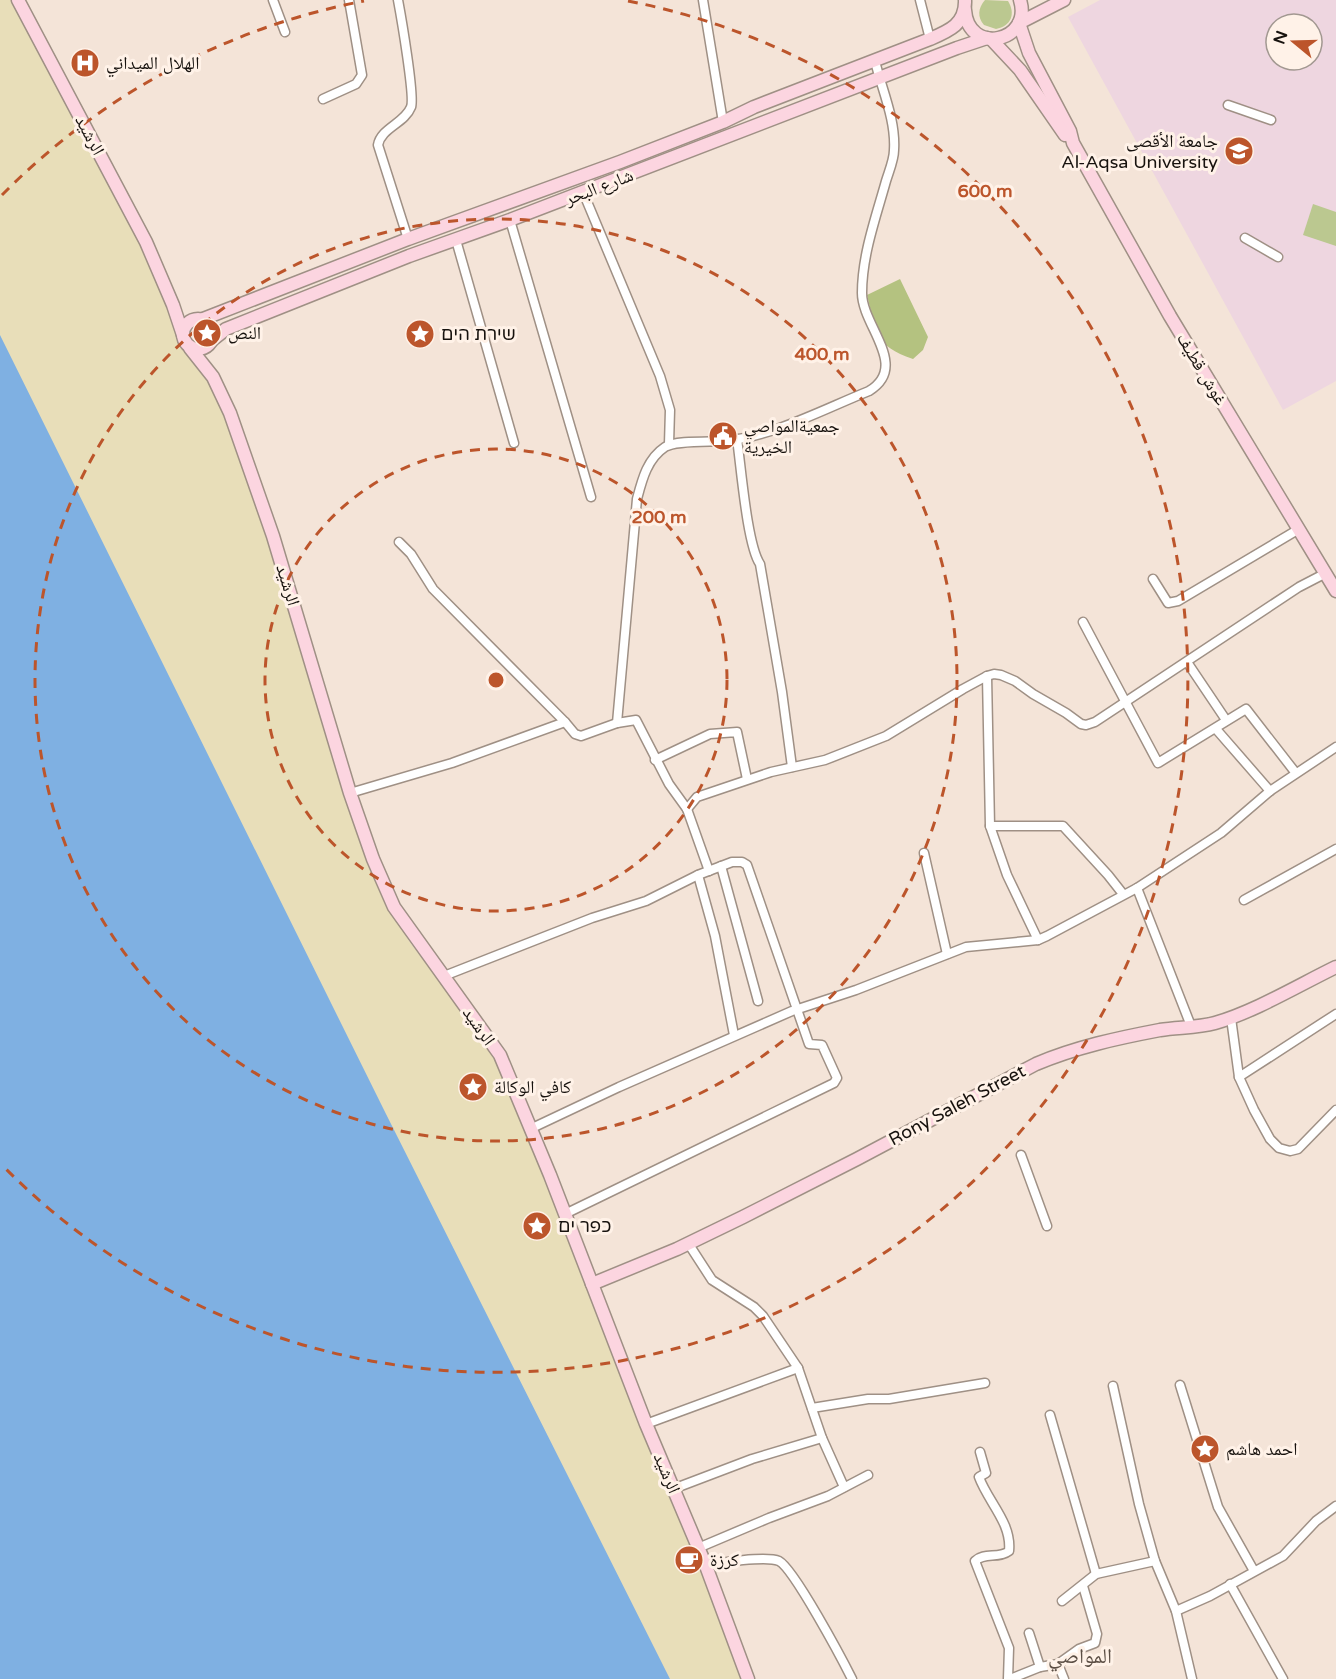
<svg xmlns="http://www.w3.org/2000/svg" width="1336" height="1679" font-family="'Varela Round','Noto Naskh Arabic','Noto Sans Hebrew',sans-serif">
	<style>
		.education { fill: #eed6e0; fill-rule: evenodd }
		.green { fill: #bbc890 }
		.forest { fill: #b4c280 }
		.sand { fill: #e8deb9 }
		.water { fill: #7fb0e2 }
		.lines { fill: none; stroke-linecap: round; stroke-linejoin: round }
		.street-casing { stroke: #9f9085; stroke-width: 11 }
		.secondary-casing { stroke: #9f9085; stroke-width: 15 }
		.street { stroke: #fff; stroke-width: 8 }
		.secondary { stroke: #fcd5e0; stroke-width: 12 }
		.ring { fill: none; stroke: #bc552b; stroke-width: 3; stroke-dasharray: 10 8 }
		.labels { text-anchor: middle; stroke-width: 6; stroke-linejoin: round; paint-order: stroke }
		.poi-label { font-size: 18px; fill: #17120e; stroke: #fff2e8; text-anchor: start }
		.street-label { font-size: 18px; fill: #17120e; stroke: #fff2e8 }
		.quarter-label { font-size: 21px; fill: #5b4e44; stroke: #fff2e8 }
		.centre { fill: #bc552b; stroke: #fff2e8; stroke-width: 3 }
		.ring-label { font-size: 18px; text-anchor: middle; font-weight: bold; fill: #bc552b; stroke: #fff2e8; stroke-width: 6; stroke-linejoin: round; paint-order: stroke }
	</style>
	<rect width="100%" height="100%" fill="#f4e4d8"/>
	<path class="education" d="M 1100,0 L 1336,0 L 1336,381 L 1283,410 L 1068,17 ZM 1276,24 L 1312,24 L 1312,60 L 1276,60 Z"/>
	<g class="green">
		<path d="M 985,0 L 1008,1 C 1016,14 1011,26 996,29 L 984,25 C 977,17 978,8 985,0 Z"/>
		<path d="M 1313,204 L 1336,212 L 1336,246 L 1303,235 Z"/>
	</g>
	<path class="forest" d="M 900,279 L 928,337 L 923,350 L 913,359 C 874,346 876,331 867,295 Z"/>
	<path class="sand" d="M 0,0 L 12,0 L 152,265 L 171,316 L 174,329 L 214,390 L 246,476 L 289,603 L 332,751 L 371,869 L 384,898 L 409,941 L 495,1056 L 553,1198 L 657,1464 L 721,1619 L 743,1679 L 633,1679 L 0,369 Z"/>
	<path class="water" d="M 0,335 L 386,1114 L 670,1679 L 0,1679 Z"/>
	<g class="lines">
		<g class="street-casing">
			<g id="street">
				<path d="M 273,0 L 285,32"/>
				<path d="M 398,0 C 401,16 415,97 411,107 C 405,123 381,128 378,145 L 408,239"/>
				<path d="M 703,0 L 723,122"/>
				<path d="M 920,0 L 930,39"/>
				<path d="M 323,99 L 356,84 L 362,75 L 349,0"/>
				<path d="M 1228,105 L 1271,120"/>
				<path d="M 583,192 L 660,376 L 670,410 L 669,444"/>
				<path d="M 510,220 L 591,497"/>
				<path d="M 1245,238 L 1278,257"/>
				<path d="M 456,240 L 514,443"/>
				<path d="M 737,439 C 741,466 747,545 760,564 L 782,692 L 792,767"/>
				<path d="M 399,542 L 411,554 L 433,589 L 565,722 L 575,734 L 581,736 L 617,723 L 636,720 L 669,784 L 687,809 L 709,871"/>
				<path d="M 1153,579 L 1168,603 L 1178,601 L 1299,529"/>
				<path d="M 1083,622 L 1158,763 L 1246,709 L 1295,772"/>
				<path d="M 1187,662 L 1226,720"/>
				<path d="M 987,676 L 990,826 L 1007,875 L 1038,940"/>
				<path d="M 617,723 L 637,499 C 642,480 647,459 665,447 C 676,440 709,442 724,441 C 772,437 824,409 869,391 C 910,366 862,326 862,293 C 862,255 876,217 886,181 C 889,171 894,160 894,150 C 896,120 882,90 875,61"/>
				<path d="M 1216,729 L 1270,791"/>
				<path d="M 655,760 L 710,734 L 737,732 L 747,779"/>
				<path d="M 350,793 L 452,763 L 565,722"/>
				<path d="M 687,809 L 697,797 L 771,772 L 825,760 L 886,736 L 963,689 L 987,676 L 994,674 L 1001,675 L 1015,681 L 1033,694 L 1066,713 L 1081,724 L 1086,725 L 1095,722 L 1299,587 L 1326,573"/>
				<path d="M 990,826 L 1063,826 L 1108,875 L 1123,894"/>
				<path d="M 924,853 L 947,954"/>
				<path d="M 721,866 L 758,1001"/>
				<path d="M 698,875 L 715,936 L 734,1035"/>
				<path d="M 1137,888 L 1191,1026"/>
				<path d="M 1244,900 L 1336,849"/>
				<path d="M 444,976 L 592,918 L 646,901 L 698,875 L 732,862 L 742,862 L 747,865 L 809,1044 L 822,1045 L 837,1078 L 834,1083 L 565,1214"/>
				<path d="M 1231,1018 L 1239,1077 L 1254,1110 L 1270,1139 L 1279,1148 L 1290,1151 L 1298,1149 L 1336,1110"/>
				<path d="M 1239,1077 L 1336,1014"/>
				<path d="M 530,1129 L 619,1087 L 792,1011 L 856,990 L 966,947 L 1038,940 L 1047,936 L 1137,888 L 1221,833 L 1270,791 L 1336,747"/>
				<path d="M 1021,1155 L 1047,1226"/>
				<path d="M 688,1243 L 712,1280 L 754,1307 L 763,1316 L 798,1368 L 822,1438 L 844,1487"/>
				<path d="M 1180,1385 L 1218,1507 L 1254,1571"/>
				<path d="M 1113,1386 L 1139,1504 L 1155,1561 L 1176,1611 L 1192,1679"/>
				<path d="M 812,1408 L 868,1399 L 889,1399 L 985,1383"/>
				<path d="M 1050,1415 L 1096,1574"/>
				<path d="M 646,1424 L 798,1368"/>
				<path d="M 980,1452 L 986,1473 L 979,1477 C 988,1502 1012,1523 1009,1551 C 999,1559 984,1552 975,1561 L 1009,1648 L 1008,1679"/>
				<path d="M 673,1489 L 752,1459 L 822,1438"/>
				<path d="M 698,1548 L 769,1518 L 828,1496 L 868,1475"/>
				<path d="M 706,1566 C 719,1562 767,1556 779,1561 C 794,1569 842,1659 852,1679"/>
				<path d="M 1230,1584 L 1283,1679"/>
				<path d="M 1062,1601 L 1096,1574 L 1155,1561"/>
				<path d="M 1176,1611 L 1210,1596 L 1283,1556 L 1316,1521 L 1336,1506"/>
				<path d="M 1029,1633 L 1040,1667"/>
				<path d="M 1058,1664 L 1064,1679"/>
				<path d="M 1010,1679 L 1040,1667 L 1058,1664 L 1079,1649 L 1095,1643 L 1097,1634 L 1083,1586"/>
			</g>
		</g>
		<g class="secondary-casing">
			<g id="secondary">
				<path d="M 18,0 L 146,242 L 173,305 L 183,335"/>
				<path d="M 1064,0 L 1019,23 L 1029,53 L 1070,131 L 1073,143 L 1170,316 L 1336,591"/>
				<path d="M 965,10 C 968,56 1033,42 1020,0"/>
				<path d="M 991,39 L 1020,70 L 1065,135"/>
				<circle cx="198" cy="334" r="15"/>
				<path d="M 203,319 L 408,239 L 620,162 L 723,122 L 754,107 L 930,39 C 949,31 966,24 965,0"/>
				<path d="M 212,340 L 226,329 L 409,256 L 510,220 L 957,48 L 987,38"/>
				<path d="M 190,348 L 213,377 L 230,413 L 273,536 L 350,793 L 373,859 L 394,907 L 500,1055 L 550,1175 L 646,1424 L 706,1566 L 748,1679"/>
				<path d="M 592,1284 L 677,1249 L 743,1217 L 857,1159 L 1036,1064 C 1076,1047 1118,1038 1160,1030 C 1178,1027 1197,1028 1215,1023 C 1254,1012 1299,985 1336,967"/>
			</g>
		</g>
		<use href="#street" class="street"/>
		<use href="#secondary" class="secondary"/>
	</g>
	<g class="ring">
		<circle cx="496" cy="680" r="231"/>
		<circle cx="496" cy="680" r="461"/>
		<path d="M2 195A692 692 0 0 1 364 1M628 1A692 692 0 1 1 2 1165"/>
	</g>
	<defs>
		<g id="hospital-disc" transform="scale(1.5)"><circle r="9.5" fill="#bc552b" stroke="#fff2e8"/><path d="M-5-5h3v3.5h4V-5h3V5h-3V1.5h-4V5h-3Z" fill="#fff"/></g>
		<g id="university-disc" transform="scale(1.5)"><circle r="9.5" fill="#bc552b" stroke="#fff2e8"/><path d="M0-5L7-2L0 1L-7-2ZM-4 1L0 2.5L4 1V4Q0 6-4 4Z" fill="#fff"/></g>
		<g id="sight-disc" transform="scale(1.5)"><circle r="9.5" fill="#bc552b" stroke="#fff2e8"/><path d="M0-6L1.8-2.2L6-1.7L2.9 1.2L3.7 5.4L0 3.3L-3.7 5.4L-2.9 1.2L-6-1.7L-1.8-2.2Z" fill="#fff"/></g>
		<g id="civic-disc" transform="scale(1.5)"><circle r="9.5" fill="#bc552b" stroke="#fff2e8"/><path d="M-.6-6.5H3V-4.5H.6V-3L4-1V1h2V6H-6V1h2V-1L-.6-3ZM-1.2 2.5V6h2.4V2.5Z" fill="#fff"/></g>
		<g id="cafe-disc" transform="scale(1.5)"><circle r="9.5" fill="#bc552b" stroke="#fff2e8"/><path d="M-5.5-4.5H6V0H3Q3 3.5 0 3.5H-2.5Q-5.5 3.5-5.5 0ZM3-3.2v2h1.7v-2ZM-6 4.5H4V6H-6Z" fill="#fff"/></g>
	</defs>
	<g fill-rule="evenodd">
		<use href="#hospital-disc" x="85" y="63"/>
		<use href="#university-disc" x="1239" y="151"/>
		<use href="#sight-disc" x="207" y="333"/>
		<use href="#sight-disc" x="420" y="334"/>
		<use href="#civic-disc" x="723" y="436"/>
		<use href="#sight-disc" x="473" y="1087"/>
		<use href="#sight-disc" x="537" y="1226"/>
		<use href="#sight-disc" x="1205" y="1449"/>
		<use href="#cafe-disc" x="689" y="1560"/>
	</g>
	<g class="labels">
		<g class="poi-label">
			<text x="106" y="69">الهلال الميداني</text>
			<text x="1218" y="147" text-anchor="end">جامعة الأقصى<tspan x="1218" dy="21">Al-Aqsa University</tspan></text>
			<text x="228" y="339">النص</text>
			<text x="441" y="340">שירת הים</text>
			<text x="744" y="432">جمعيةالمواصي<tspan x="744" dy="21">الخيرية</tspan></text>
			<text x="494" y="1093">كافي الوكالة</text>
			<text x="558" y="1232">כפר ים</text>
			<text x="1226" y="1455">احمد هاشم</text>
			<text x="710" y="1566">كرزة</text>
		</g>
		<g class="street-label">
			<text transform="translate(90 135) rotate(62)" y="6">الرشيد</text>
			<text transform="translate(599 187) rotate(-21)" y="6">شارع البحر</text>
			<text transform="translate(1202 369) rotate(59)" y="6">غوش قطيف</text>
			<text transform="translate(288 585) rotate(73)" y="6">الرشيد</text>
			<text transform="translate(479 1026) rotate(55)" y="6">الرشيد</text>
			<text transform="translate(957 1105) rotate(-28)" y="6">Rony Saleh Street</text>
			<text transform="translate(667 1473) rotate(67)" y="6">الرشيد</text>
		</g>
		<g class="quarter-label">
			<text x="1080" y="1663">المواصي</text>
		</g>
	</g>
	<circle cx="496" cy="680" r="9" class="centre"/>
	<g class="ring-label">
		<text x="985" y="197">600 m</text>
		<text x="822" y="360">400 m</text>
		<text x="659" y="523">200 m</text>
	</g>
	<g transform="translate(1294 42) rotate(289)"><circle r="28" fill="#fff2e8" stroke="#a29891" stroke-width="1.5"/>
	<path d="M0-4.5L10 22L0 15L-10 22Z" fill="#bc552b"/>
	<text y="-9" font-size="16" font-weight="bold" text-anchor="middle" fill="#17120e">N</text>
	</g>
</svg>
